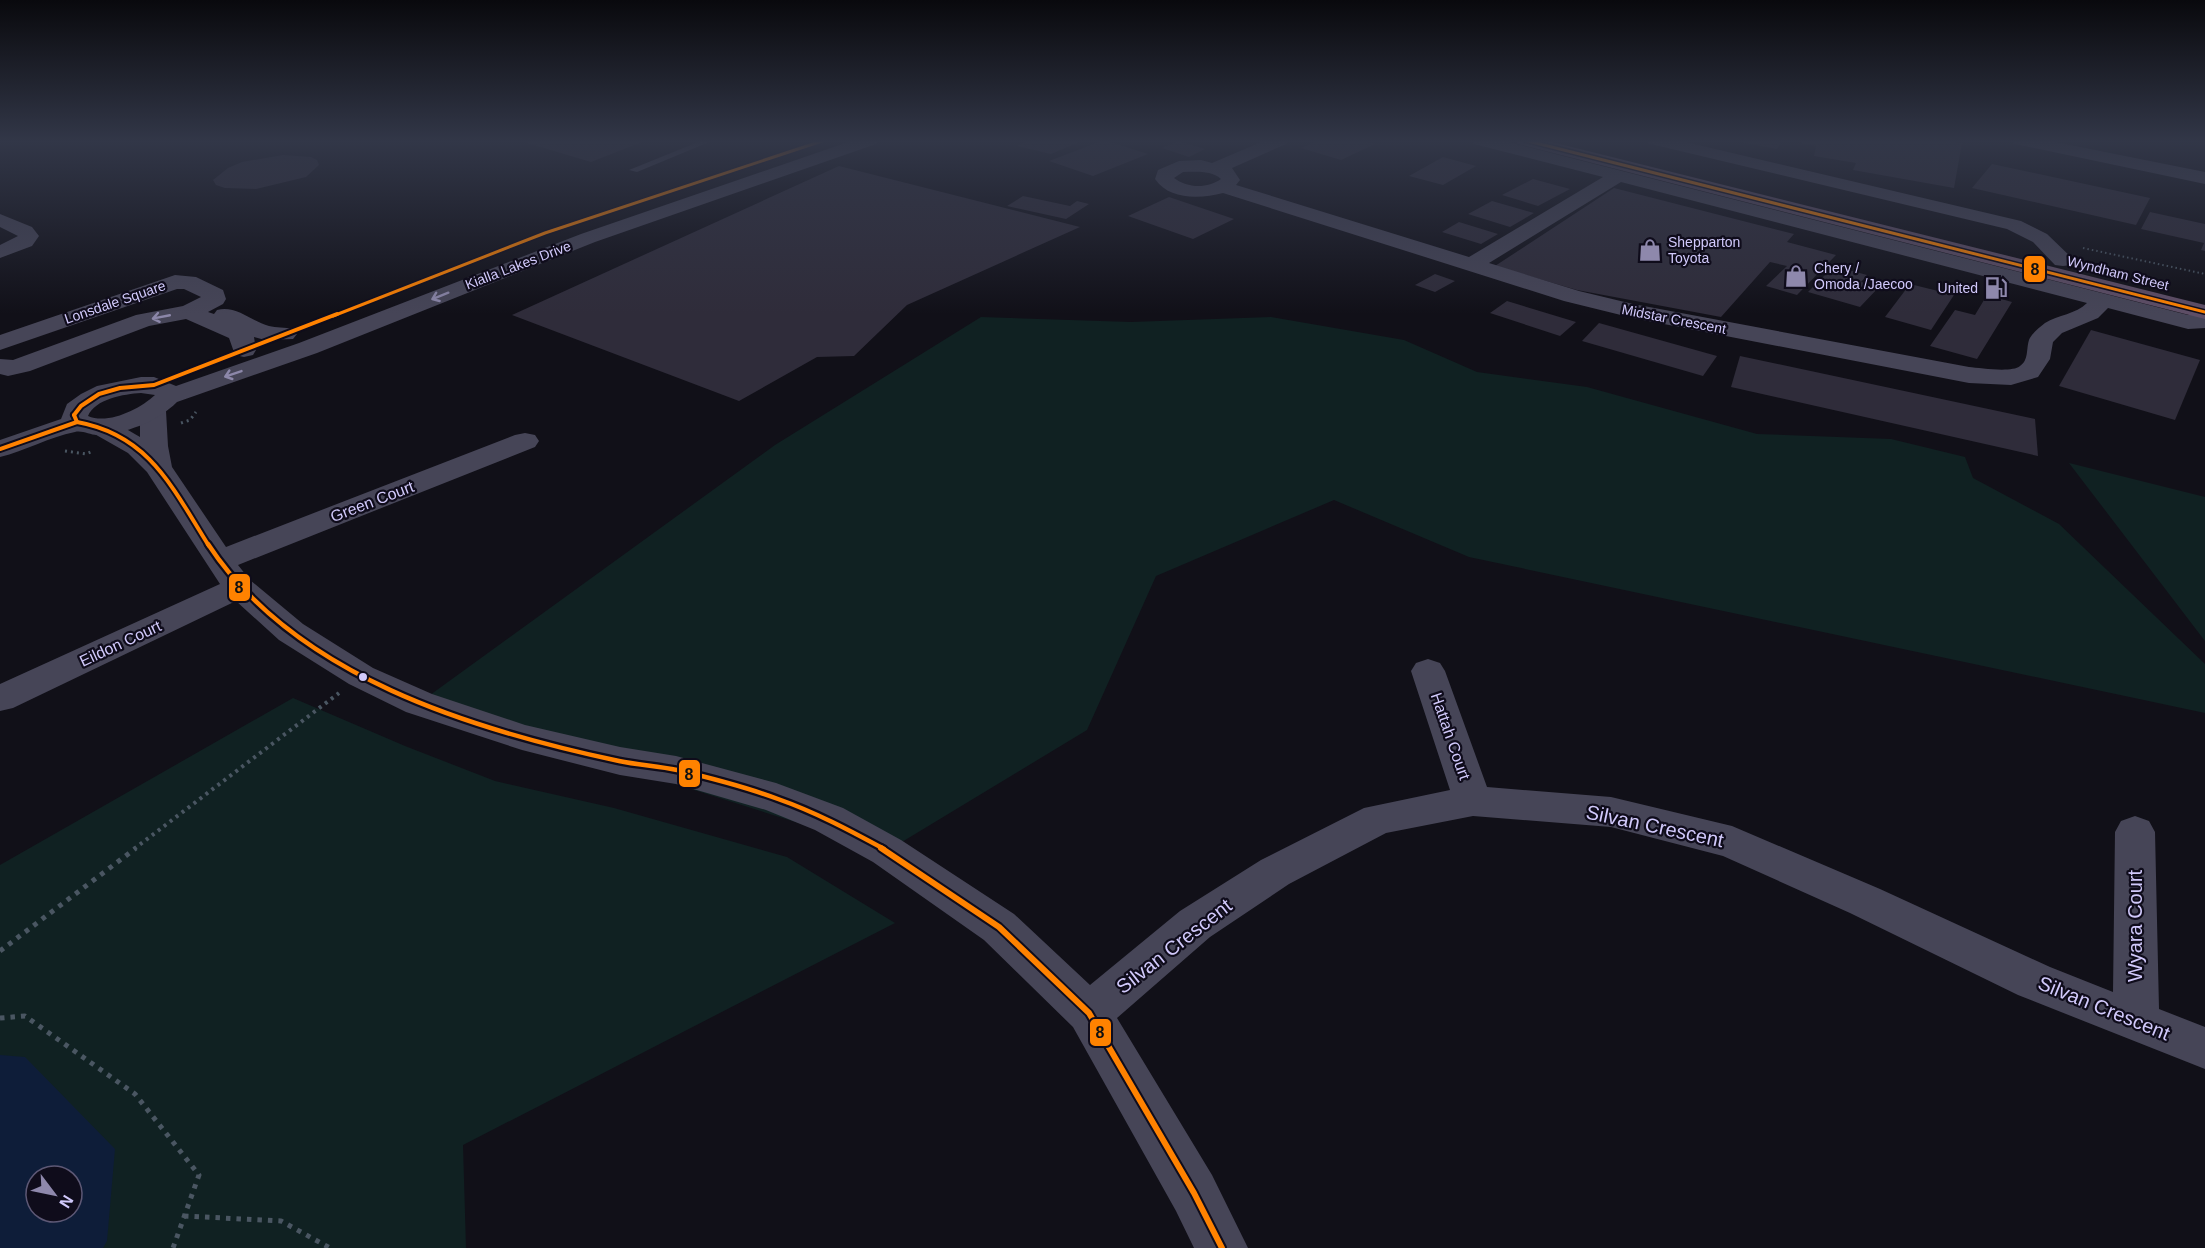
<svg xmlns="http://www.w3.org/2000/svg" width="2205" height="1248" font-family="Helvetica,sans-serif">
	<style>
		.green { fill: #102122; fill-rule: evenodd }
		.water { fill: #0e1d39; fill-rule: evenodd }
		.building { fill: #2f2c3a }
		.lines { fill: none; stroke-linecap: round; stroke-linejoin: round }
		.path-far3 { stroke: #4a5662; stroke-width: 2; stroke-dasharray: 1.5 3; stroke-linecap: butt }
		.path-far2 { stroke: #4a5662; stroke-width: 3; stroke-dasharray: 2 4; stroke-linecap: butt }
		.path-far1 { stroke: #4a5662; stroke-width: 4; stroke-dasharray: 3 4.5; stroke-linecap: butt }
		.path { stroke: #4a5662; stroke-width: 5; stroke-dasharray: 4.5 6; stroke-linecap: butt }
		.service { fill: #464557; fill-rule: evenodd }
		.minor { fill: #464557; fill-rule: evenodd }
		.tertiary { fill: #464557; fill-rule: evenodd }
		.trunk { fill: #5e4e66; fill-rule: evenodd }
		.bus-1-far3-casing { stroke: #0f0c1b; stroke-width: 6 }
		.bus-1-far2-casing { stroke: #0f0c1b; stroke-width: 8 }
		.bus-1-far1-casing { stroke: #0f0c1b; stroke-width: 9 }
		.bus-1-casing { stroke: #0f0c1b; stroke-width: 10 }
		.bus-1-far3 { stroke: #ff8200; stroke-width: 3 }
		.bus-1-far2 { stroke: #ff8200; stroke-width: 4 }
		.bus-1-far1 { stroke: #ff8200; stroke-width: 4.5 }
		.bus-1 { stroke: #ff8200; stroke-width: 6 }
		.oneway { stroke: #8c87a9 }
		.bus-dot { fill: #d1c9fb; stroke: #0f0c1b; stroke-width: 2 }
		.labels { text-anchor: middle; stroke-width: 4.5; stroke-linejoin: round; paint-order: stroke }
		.far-poi-label { font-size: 14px; fill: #d1c9fb; stroke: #0f0c1b; text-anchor: start }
		.far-street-label { font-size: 14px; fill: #d1c9fb; stroke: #0f0c1b }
		.street-label { font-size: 16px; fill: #d1c9fb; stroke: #0f0c1b }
		.near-street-label { font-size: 20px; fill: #d1c9fb; stroke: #0f0c1b }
		.line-badge { stroke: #0f0c1b; stroke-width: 2 }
		.pale-badge-label { font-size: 16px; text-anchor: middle; font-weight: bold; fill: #111 }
	</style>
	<rect width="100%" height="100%" fill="#111018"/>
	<g class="green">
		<path d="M 981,317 L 1131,322 L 1271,317 L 1404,340 L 1477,372 L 1587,387 L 1757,434 L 1891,439 L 1965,457 L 1973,478 L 2059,524 L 2205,664 L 2205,713 L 1469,557 L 1334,500 L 1156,576 L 1087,730 L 887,851 L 419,703 L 775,445 Z"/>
		<path d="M 2069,463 L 2205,497 L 2205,641 Z"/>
		<path d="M 293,698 L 405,746 L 495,781 L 614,808 L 787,857 L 895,923 L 463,1145 L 466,1248 L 0,1248 L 0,865 ZM 36,1176 L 72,1176 L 72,1212 L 36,1212 Z"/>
	</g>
	<path class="water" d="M 0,1055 L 25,1057 L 115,1149 L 107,1241 L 103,1248 L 0,1248 ZM 36,1176 L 72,1176 L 72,1212 L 36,1212 Z"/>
	<g class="building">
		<path d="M 517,140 L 647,140 L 591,162 Z"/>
		<path d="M 1030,140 L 1084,140 L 1051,154 L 1017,146 Z"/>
		<path d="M 1104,140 L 1148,154 L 1093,176 L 1049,161 Z"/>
		<path d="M 1320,140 L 1360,140 L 1375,144 L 1341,160 L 1301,148 Z"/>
		<path d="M 1741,140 L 1782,140 L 1777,149 L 1740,142 Z"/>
		<path d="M 1788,140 L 1942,140 L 1962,143 L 1954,188 L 1853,170 L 1856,163 L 1814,156 L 1816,146 Z"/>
		<path d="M 1178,141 L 1205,149 L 1189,157 L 1162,148 Z"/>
		<path d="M 283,155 L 311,157 L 317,160 L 319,165 L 306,177 L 256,189 L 225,188 L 216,185 L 213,180 L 228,168 L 242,162 Z"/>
		<path d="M 1443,157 L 1476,166 L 1443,185 L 1409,176 Z"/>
		<path d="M 1992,164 L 2150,198 L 2136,225 L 1972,188 Z"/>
		<path d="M 839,166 L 1080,227 L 907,305 L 854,356 L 817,357 L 739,401 L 512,315 Z"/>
		<path d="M 1533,179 L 1570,189 L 1538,206 L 1502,195 Z"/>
		<path d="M 1614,188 L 1794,234 L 1787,242 L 1836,255 L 1797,295 L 1766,286 L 1787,266 L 1770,262 L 1721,317 L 1577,290 L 1495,266 Z"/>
		<path d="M 1023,196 L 1070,206 L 1077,201 L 1089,204 L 1066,219 L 1007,206 Z"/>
		<path d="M 1169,197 L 1234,219 L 1193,239 L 1128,216 Z"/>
		<path d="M 1492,201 L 1534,213 L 1510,227 L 1468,214 Z"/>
		<path d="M 2150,212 L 2205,224 L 2205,251 L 2201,250 L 2204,243 L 2141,229 Z"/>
		<path d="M 1459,222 L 1498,234 L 1481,244 L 1442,232 Z"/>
		<path d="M 1834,266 L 1867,275 L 1861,282 L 1879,287 L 1860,307 L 1808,292 Z"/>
		<path d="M 1435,274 L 1455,281 L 1435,292 L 1415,285 Z"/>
		<path d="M 1910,284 L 1954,295 L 1931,330 L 1885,317 Z"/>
		<path d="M 1987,295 L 2012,302 L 1977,359 L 1930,346 L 1955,310 L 1975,315 Z"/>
		<path d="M 1507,301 L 1576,322 L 1560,336 L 1490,313 Z"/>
		<path d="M 1599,323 L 1717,356 L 1703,376 L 1582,341 Z"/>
		<path d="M 2091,330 L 2200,360 L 2175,420 L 2059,386 Z"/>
		<path d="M 1740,356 L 2035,419 L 2038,456 L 1731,387 Z"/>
	</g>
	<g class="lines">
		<g class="path-far3">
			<path d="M 1622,140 L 1633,142"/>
			<path d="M 2083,248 L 2205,274"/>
		</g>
		<g class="path-far2">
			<path d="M 181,423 L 190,420 L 196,412"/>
			<path d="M 65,451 L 86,454 L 93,451"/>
		</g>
		<path class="path-far1" d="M 134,849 L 339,693"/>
		<g class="path">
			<path d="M 0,951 L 136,848"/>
			<path d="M 0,1018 L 25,1016 L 135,1094 L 199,1175 L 173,1248"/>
			<path d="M 184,1216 L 281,1221 L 330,1248"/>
		</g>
		<path class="service" d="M 703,140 L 714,140 L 637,172 L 629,170 Z"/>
		<g class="minor">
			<path d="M 1266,140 L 1289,140 L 1286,144 L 1232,168 L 1240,180 L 1236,185 L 1469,257 L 1603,177 L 1474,144 L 1471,140 L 1500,140 L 2188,315 L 2205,314 L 2205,328 L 2188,329 L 2108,308 L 2098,318 L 2062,333 L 2053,342 L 2050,359 L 2038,377 L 2011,385 L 1969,383 L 1633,318 L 1564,301 L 1223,193 C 1200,199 1169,200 1155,179 L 1158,170 L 1179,161 L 1201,160 L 1212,163 ZM 1183,172 C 1196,172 1211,170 1221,179 C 1207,189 1187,188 1174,178 ZM 1621,182 L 2087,303 C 2076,314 2058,315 2045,323 C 2040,327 2031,334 2029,340 C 2026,349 2029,360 2020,366 C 2012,373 1980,368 1969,367 L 1633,304 L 1579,291 L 1489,263 Z"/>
			<path d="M 1646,140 L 1677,140 L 2021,221 L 2047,234 L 2074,260 L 2071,265 L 2063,266 L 2055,265 L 2033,242 L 2007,229 L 1655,145 L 1649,144 Z"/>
			<path d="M 2011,140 L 2045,140 L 2205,172 L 2205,184 L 2020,145 L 2014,144 Z"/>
			<path d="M 0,214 L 32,227 L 39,236 L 32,246 L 0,258 L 0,245 L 18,236 L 0,227 Z"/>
			<path d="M 175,275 L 196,277 L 223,290 L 226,299 L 223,304 L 208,312 L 214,314 L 217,310 C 236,305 251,321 269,326 C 276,328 285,327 293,329 L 297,334 L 293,339 L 265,340 L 254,337 L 256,350 L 253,355 L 244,357 L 235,355 L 229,338 L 186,319 L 149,326 L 30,371 L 8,376 L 0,374 L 0,359 L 13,360 L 136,315 L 183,306 L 201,297 L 184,289 L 177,289 L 0,350 L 0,335 Z"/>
			<path d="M 153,403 L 162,405 L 166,411 L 168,446 L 172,467 L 226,547 L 515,435 L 525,433 L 535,435 L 539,441 L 535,447 L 238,565 L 250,580 L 303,624 L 373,668 L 432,694 L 525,725 L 620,747 L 676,756 L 776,783 L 843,808 L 901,840 L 1014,914 L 1090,985 L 1180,911 L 1261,860 L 1364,808 L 1450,790 L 1411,671 L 1416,663 L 1428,659 L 1440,663 L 1445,671 L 1487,787 L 1611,797 L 1732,826 L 1880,889 L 2050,967 L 2113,992 L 2115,832 L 2121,821 L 2135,816 L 2149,821 L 2155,832 L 2159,1009 L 2205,1027 L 2205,1069 L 2018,995 L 1850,913 L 1723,856 L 1611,827 L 1473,816 L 1386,833 L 1289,884 L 1210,937 L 1117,1018 L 1212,1175 L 1248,1248 L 1194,1248 L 1176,1211 L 1073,1027 L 984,940 L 873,862 L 815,830 L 766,810 L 676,784 L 620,775 L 522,750 L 406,712 L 349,684 L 279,640 L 236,601 L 13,708 L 0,711 L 0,684 L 220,584 L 147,472 L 128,453 L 91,432 L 87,426 L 91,420 C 109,416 124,428 140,437 L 140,411 L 144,405 Z"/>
		</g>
		<path class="tertiary" d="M 854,140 L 879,140 L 876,144 L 595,242 L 317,353 L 177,402 C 157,422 125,434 97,435 C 90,435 82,430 75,432 C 49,437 25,451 0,457 L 0,440 L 61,419 L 67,404 L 81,394 L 97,386 L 141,377 L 154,377 L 176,386 L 299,343 L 581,234 ZM 141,393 L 155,395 C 140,409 108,425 88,416 C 95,399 124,394 141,393 Z"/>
		<path class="trunk" d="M 1515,140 L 1544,140 L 2205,305 L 2205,319 L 1518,144 Z"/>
		<g class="bus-1-far3-casing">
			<g id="bus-1-far3">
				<path d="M 1524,140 L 2205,312"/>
				<path d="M 333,316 L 545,233 L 825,140"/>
			</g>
		</g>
		<g class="bus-1-far2-casing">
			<g id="bus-1-far2">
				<path d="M 74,415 L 77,422 C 150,435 173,489 209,546"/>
				<path d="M 74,415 L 81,406 L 99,394 L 120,388 L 154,385 L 337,314"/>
				<path d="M 0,449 L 77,422"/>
			</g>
		</g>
		<g class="bus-1-far1-casing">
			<path id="bus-1-far1" d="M 208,544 C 294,676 473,730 619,761 C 638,765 658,766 677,770 C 711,778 746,787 778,799 C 815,812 849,830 884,849"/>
		</g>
		<g class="bus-1-casing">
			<path id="bus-1" d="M 881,848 L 999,927 L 1089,1013 L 1194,1193 L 1222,1248"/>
		</g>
		<use href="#bus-1-far3" class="bus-1-far3"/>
		<use href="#bus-1-far2" class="bus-1-far2"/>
		<use href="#bus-1-far1" class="bus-1-far1"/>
		<use href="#bus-1" class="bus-1"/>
	</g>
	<defs><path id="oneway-shaft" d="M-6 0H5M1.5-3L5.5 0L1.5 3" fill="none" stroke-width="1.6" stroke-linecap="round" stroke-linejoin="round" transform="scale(1.5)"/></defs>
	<g class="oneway">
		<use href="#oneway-shaft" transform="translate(440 296) rotate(158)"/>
		<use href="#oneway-shaft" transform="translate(161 317) rotate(169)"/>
		<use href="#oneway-shaft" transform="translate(233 374) rotate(161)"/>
	</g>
	<linearGradient id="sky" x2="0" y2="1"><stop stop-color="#09090d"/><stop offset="0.45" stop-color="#323748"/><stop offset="1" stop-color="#323748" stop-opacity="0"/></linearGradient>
	<rect width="2205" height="314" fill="url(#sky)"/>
	<defs>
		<g id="shop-bare" transform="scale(1.8)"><path d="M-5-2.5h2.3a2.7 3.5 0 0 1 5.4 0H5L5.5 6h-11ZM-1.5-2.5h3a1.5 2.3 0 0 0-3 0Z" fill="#8e88ac" stroke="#0f0c1b" stroke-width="2.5" paint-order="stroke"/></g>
		<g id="fuel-bare" transform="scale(1.8)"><path d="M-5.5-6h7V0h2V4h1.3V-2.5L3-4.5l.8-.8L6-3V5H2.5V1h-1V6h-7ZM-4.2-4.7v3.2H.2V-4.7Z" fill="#8e88ac" stroke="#0f0c1b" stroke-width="2.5" paint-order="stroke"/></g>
	</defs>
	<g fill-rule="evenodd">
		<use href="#shop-bare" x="1650" y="250"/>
		<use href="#shop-bare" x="1796" y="276"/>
		<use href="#fuel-bare" x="1996" y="288"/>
	</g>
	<circle class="bus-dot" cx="363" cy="677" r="5"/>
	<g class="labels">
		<g class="far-poi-label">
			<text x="1668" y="247">Shepparton<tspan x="1668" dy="16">Toyota</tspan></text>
			<text x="1814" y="273">Chery /<tspan x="1814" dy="16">Omoda /Jaecoo</tspan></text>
			<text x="1978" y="293" text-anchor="end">United</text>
		</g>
		<g class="far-street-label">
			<text transform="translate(518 265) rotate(-21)" y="5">Kialla Lakes Drive</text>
			<text transform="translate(2118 273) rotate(14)" y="5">Wyndham Street</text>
			<text transform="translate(115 302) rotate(-19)" y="5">Lonsdale Square</text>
			<text transform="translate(1674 319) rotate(11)" y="5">Midstar Crescent</text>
		</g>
		<g class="street-label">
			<text transform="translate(372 501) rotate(-21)" y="6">Green Court</text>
			<text transform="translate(120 643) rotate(-25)" y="6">Eildon Court</text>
			<text transform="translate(1451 736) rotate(71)" y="6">Hattah Court</text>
		</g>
		<g class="near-street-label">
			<text transform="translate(1655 826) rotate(12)" y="7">Silvan Crescent</text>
			<text transform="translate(2135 926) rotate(-90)" y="7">Wyara Court</text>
			<text transform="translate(1174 946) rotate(-38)" y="7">Silvan Crescent</text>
			<text transform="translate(2104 1008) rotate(22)" y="7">Silvan Crescent</text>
		</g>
	</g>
	<g class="line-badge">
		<rect x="2023" y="255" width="23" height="28" rx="6" fill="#ff8200"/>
		<rect x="228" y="573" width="23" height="29" rx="6" fill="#ff8200"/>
		<rect x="678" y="759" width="23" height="29" rx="6" fill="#ff8200"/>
		<rect x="1089" y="1018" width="23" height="29" rx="6" fill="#ff8200"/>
	</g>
	<g class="pale-badge-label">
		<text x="2035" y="275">8</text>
		<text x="239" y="593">8</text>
		<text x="689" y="780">8</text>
		<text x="1100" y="1038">8</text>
	</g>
	<g transform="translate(54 1194) rotate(122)"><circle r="28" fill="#0f0c1b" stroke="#5d5875" stroke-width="1.5"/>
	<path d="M0-4.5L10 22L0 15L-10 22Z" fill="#8e88ac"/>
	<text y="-9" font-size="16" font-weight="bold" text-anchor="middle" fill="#d1c9fb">N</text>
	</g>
</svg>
